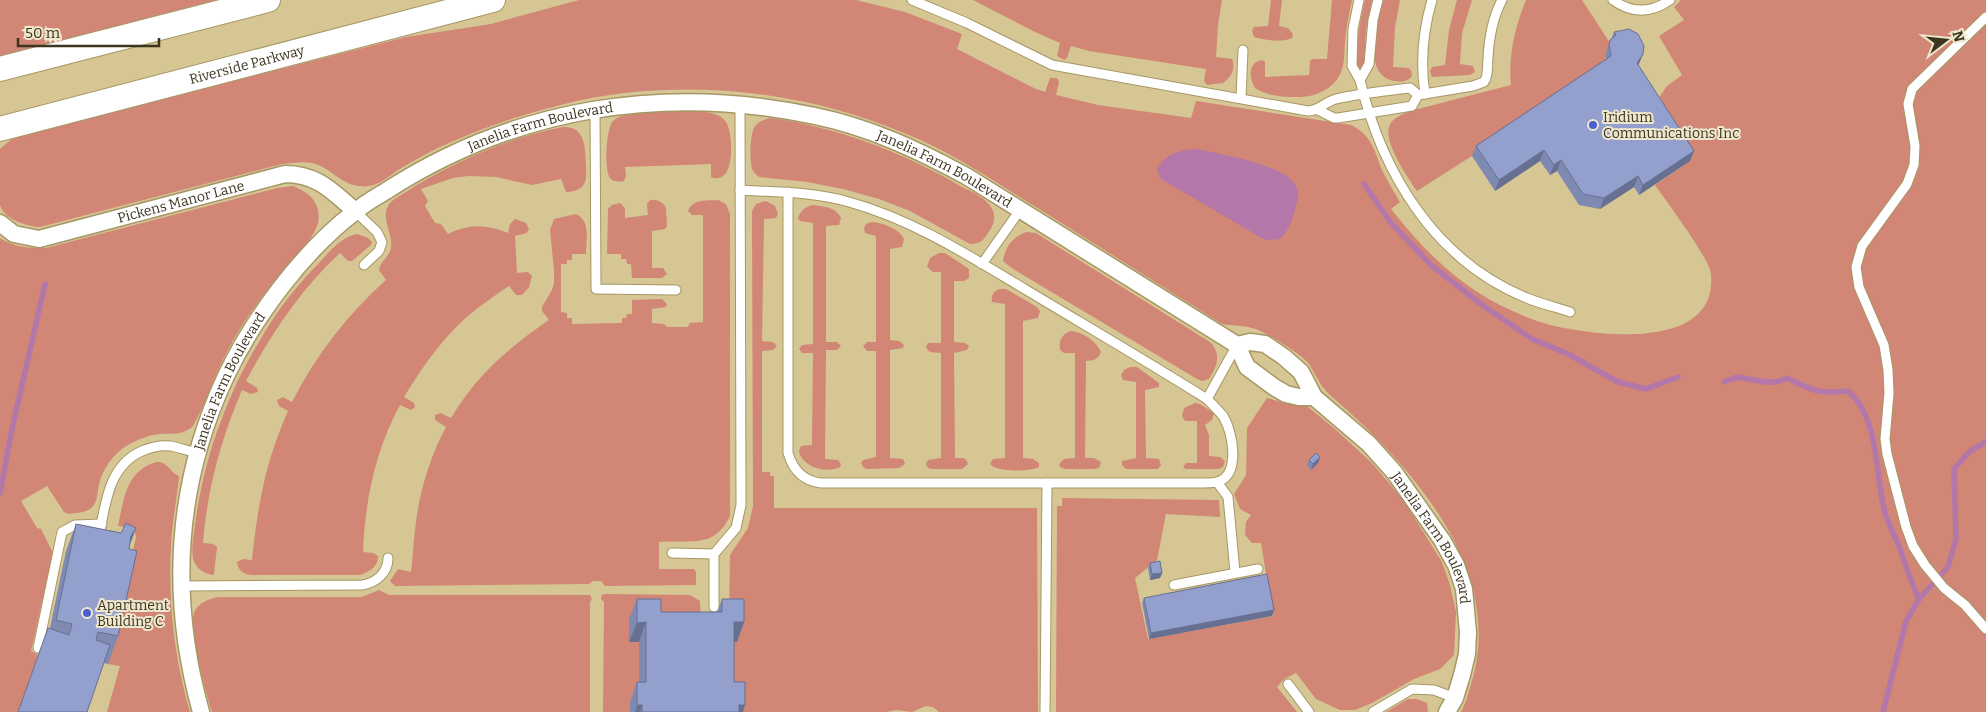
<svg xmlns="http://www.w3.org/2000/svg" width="1986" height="712" font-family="Bitter,serif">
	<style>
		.green { fill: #d18676 }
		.water { fill: #b377a9 }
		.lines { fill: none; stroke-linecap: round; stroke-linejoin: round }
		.stream { stroke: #b377a9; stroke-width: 5.5 }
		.service-casing { stroke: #a69765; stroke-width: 11 }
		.minor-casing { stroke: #a69765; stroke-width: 19 }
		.secondary-casing { stroke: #a69765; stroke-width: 26 }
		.service { stroke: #fff; stroke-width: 9 }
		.minor { stroke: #fff; stroke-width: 16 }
		.secondary { stroke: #fff; stroke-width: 24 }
		.wall { fill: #7e8ab1 }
		.shaded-wall { fill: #677090 }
		.building { fill: #93a0ce; stroke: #677090 }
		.poi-dot { fill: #4c5cd1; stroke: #efe7ce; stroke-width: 2 }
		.labels { text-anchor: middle; stroke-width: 4; stroke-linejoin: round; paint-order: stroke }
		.street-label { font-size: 14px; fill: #3c3520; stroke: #efe7ce }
		.poi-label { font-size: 14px; fill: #3c3520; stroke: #efe7ce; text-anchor: start }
	</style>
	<rect width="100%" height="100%" fill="#d6c693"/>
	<g class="green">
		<path d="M 0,0 L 216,0 L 0,57 Z"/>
		<path d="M 579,0 L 856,0 L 905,12 L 962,34 L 957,49 L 1034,88 L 1045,92 L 1050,78 L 1057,78 L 1059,82 L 1056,95 L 1098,105 L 1191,118 L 1196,101 L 1351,125 C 1373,136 1374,151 1383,172 C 1388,182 1394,192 1400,202 L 1391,209 C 1420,246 1455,282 1498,304 C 1514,312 1532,320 1550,325 C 1597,336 1718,352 1711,274 C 1710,259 1666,201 1655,185 L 1690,161 L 1658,99 L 1667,86 L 1682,75 L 1659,36 L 1684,20 L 1674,7 L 1681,0 L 1986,0 L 1986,712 L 1461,712 C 1466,703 1468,694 1471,684 C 1507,570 1410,464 1330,395 C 1320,386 1316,375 1309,364 C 1304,356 1264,331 1255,329 C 1245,325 1233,326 1222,324 C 1161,286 1100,247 1039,209 C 995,182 952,152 904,133 C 804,91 687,78 581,100 C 532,111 485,126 440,147 C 427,153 415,160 403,167 C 392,173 381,185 368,186 C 342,189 334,168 312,163 C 302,161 292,163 282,164 L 40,227 C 26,226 5,220 0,205 C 0,196 0,161 0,149 L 14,137 L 406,37 L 491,24 Z"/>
		<path d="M 973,0 L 1222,0 L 1218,25 L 1216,57 L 1232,59 C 1236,69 1231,77 1223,83 L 1207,85 L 1204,81 L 1206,69 L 1089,51 L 1071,46 L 1067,58 L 1064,60 L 1057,56 L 1060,43 L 1037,33 Z"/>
		<path d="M 1271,0 L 1282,0 L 1279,26 L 1288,28 L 1293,34 L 1292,38 C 1282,43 1264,40 1254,37 L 1252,31 L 1254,27 L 1268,26 Z"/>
		<path d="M 1332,0 L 1352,0 C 1349,14 1346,28 1345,42 C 1344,51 1345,61 1342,69 C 1337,88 1315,98 1296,97 C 1282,97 1267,96 1255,88 C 1250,79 1248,69 1256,62 L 1262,60 L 1265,62 L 1265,77 L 1309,75 L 1310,61 L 1313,59 L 1327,59 Z"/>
		<path d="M 1365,0 L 1372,0 L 1366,30 L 1364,65 L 1360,69 C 1351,63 1362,12 1365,0 Z"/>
		<path d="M 1381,0 L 1400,0 L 1395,27 L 1393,67 L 1408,68 L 1411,70 L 1412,76 C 1407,82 1401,82 1394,81 C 1362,75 1376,22 1381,0 Z"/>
		<path d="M 1457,0 L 1472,0 L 1462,33 L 1460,64 L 1473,66 L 1475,72 L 1470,75 L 1432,77 L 1430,71 L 1432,67 L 1445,65 L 1449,30 Z"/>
		<path d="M 1526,0 L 1582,0 L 1612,46 L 1605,55 L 1606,63 L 1472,156 L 1417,191 C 1408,178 1384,143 1389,127 C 1392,117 1405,113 1414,110 L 1511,85 C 1508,56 1515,27 1526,0 Z"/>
		<path d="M 654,112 C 674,112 698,108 717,115 C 720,116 724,119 726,122 C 733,131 737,187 711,177 L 711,164 L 625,167 L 626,176 L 624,181 C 618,182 614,182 610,178 C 604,170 606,128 613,121 C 623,112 641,114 654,112 Z"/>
		<path d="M 770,118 C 837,127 903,152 962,187 C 972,192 987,198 992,209 C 996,216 994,224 990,230 C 984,239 982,244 970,244 L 910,211 L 879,199 L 843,189 L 807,182 L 759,177 C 758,176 754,173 753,171 C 749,164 750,135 754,128 C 757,122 763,120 770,118 Z"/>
		<path d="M 563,127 C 586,126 585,148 586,165 C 586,170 587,179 584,184 C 581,190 572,192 566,192 L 561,179 L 532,185 L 496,177 L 468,176 L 453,178 L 421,189 L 428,201 L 425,206 L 435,223 L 441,224 L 448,234 C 469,224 486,224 508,233 L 510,224 L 515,219 L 526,223 L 529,229 L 527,233 L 515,236 L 517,273 L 528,272 L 532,276 L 529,287 L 522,295 L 516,295 L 509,286 C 497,294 485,302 474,311 C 445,334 423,366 404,397 L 414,403 L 415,407 L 411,410 L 400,405 C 375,451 365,501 363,552 L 373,553 L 378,556 C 378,567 369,572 360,575 L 253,575 C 244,575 238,571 237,562 L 243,559 L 252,560 C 258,504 265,463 288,411 L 279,406 L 277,400 L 283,397 L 292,402 C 316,355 347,315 386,280 L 379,270 C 380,261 390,257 391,247 C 393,233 381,219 388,206 C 392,199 400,196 406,192 C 449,164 512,136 563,127 Z"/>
		<path d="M 293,186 C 309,192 322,203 318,223 C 313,240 298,252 287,265 C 265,292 244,319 228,350 C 214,374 207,402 193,426 C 182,436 174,433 161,434 C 149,435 138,439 128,445 C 114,453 103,468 99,484 C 97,492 98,504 90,509 C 85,513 74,513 68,514 L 64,512 L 47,486 L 21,501 L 37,528 L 41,529 L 53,553 L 31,651 L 38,655 L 18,712 L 0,712 L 0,238 C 15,248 29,248 46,248 L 277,188 Z"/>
		<path d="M 650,200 C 657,199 663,202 666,208 L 667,226 L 665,229 L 652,231 L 652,268 L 663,268 L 667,274 L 662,278 L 632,278 L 631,264 L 627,264 L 626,259 L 621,259 L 621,254 L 607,254 L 608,209 L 612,205 L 620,203 L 625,208 L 625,218 L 648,215 L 647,204 Z"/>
		<path d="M 718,200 L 726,204 L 730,214 L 730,516 C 714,550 689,539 659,542 L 659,569 L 694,569 L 696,572 L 696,585 L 605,586 L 601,581 L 593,581 L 589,584 L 395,586 L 390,581 L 398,569 L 411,572 C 413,558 413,544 415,530 C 419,493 429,459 446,427 L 435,420 L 435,415 L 441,413 L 451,418 C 476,376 509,347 549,320 L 542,311 L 542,307 L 552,290 L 554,283 L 554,270 L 550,230 L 554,219 L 576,214 C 591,221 586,240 586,254 L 572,254 L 572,260 L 567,260 L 567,264 L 561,264 L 561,312 L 567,313 L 567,318 L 572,318 L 572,324 L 622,323 L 622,318 L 626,318 L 627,314 L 632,314 L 632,300 L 662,299 L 667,304 L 666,307 L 652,309 L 652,323 L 664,324 L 667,327 L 688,327 L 690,323 L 703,322 L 703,215 L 692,215 L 688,211 C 693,198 707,201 718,200 Z"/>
		<path d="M 766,201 L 775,206 L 778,214 L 776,218 L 764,219 L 762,341 L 773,342 L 777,346 L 773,350 L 762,351 L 762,472 L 770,472 L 770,476 L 774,476 L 774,508 L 1037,508 L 1038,712 L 939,712 L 933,707 L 926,706 L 912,712 L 896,710 L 887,712 L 738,712 L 727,641 L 737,641 L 729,619 L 730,555 L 748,528 L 753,506 L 752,211 L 756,204 Z"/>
		<path d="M 813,205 C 825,207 836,207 841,218 L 839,225 L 826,226 L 826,342 L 837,342 L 841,346 L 837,350 L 826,350 L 825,459 L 838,460 L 841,464 L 840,467 C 826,474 802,467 799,451 L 801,446 L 812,445 L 813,353 L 802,353 L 799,349 L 802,345 L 813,344 L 813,223 L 800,221 L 798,218 C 800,211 806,206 813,205 Z"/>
		<path d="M 872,222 C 883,223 900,229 904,239 L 902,247 L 890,249 L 890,340 L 899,341 L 904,345 L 903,348 L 890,350 L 890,458 L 903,459 L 905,464 L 899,468 L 867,469 L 863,467 L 861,463 L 863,460 L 876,457 L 876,351 L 867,351 L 863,346 L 867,342 L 876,342 L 876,236 L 865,233 L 864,228 L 866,224 Z"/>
		<path d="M 1026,232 L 1036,233 L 1210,342 C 1222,355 1217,366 1209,379 L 1202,381 L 1197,379 L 1013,269 L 1003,261 C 1005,247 1013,237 1026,232 Z"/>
		<path d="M 357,234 L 368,238 L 372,242 L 371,245 L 352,261 L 348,261 L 340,253 C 301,289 271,334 246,381 L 257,388 L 258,392 L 251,394 L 242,390 C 221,439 207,490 203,543 L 213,544 L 217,547 L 214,574 L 212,575 C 203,573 195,568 193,558 C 191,548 194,535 195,524 C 200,489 208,454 221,421 C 231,393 244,366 259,342 C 275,313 296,286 319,263 C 330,251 341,237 357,234 Z"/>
		<path d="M 939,253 L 945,253 L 969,269 L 969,278 L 964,281 L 954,281 L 954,342 L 965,343 L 969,346 L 967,350 L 954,353 L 955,458 L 964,458 L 967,461 L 968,464 L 962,469 L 932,469 L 928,468 L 926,464 L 928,460 L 941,458 L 941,353 C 934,352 929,354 926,347 L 928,343 L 941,343 L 941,272 L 933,272 L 927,267 L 930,258 Z"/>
		<path d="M 999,289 L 1006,289 L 1037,307 L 1040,311 L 1038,318 L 1023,321 L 1023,458 L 1033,459 L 1039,463 L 1039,467 C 1030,472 996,472 990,464 L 993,459 L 1005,458 L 1005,304 L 992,302 C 991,295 993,292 999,289 Z"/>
		<path d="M 1071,331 C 1083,332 1096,341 1101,352 C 1097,361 1094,360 1086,361 L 1085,458 L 1094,458 L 1101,462 L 1099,468 L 1094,469 L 1065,469 L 1060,467 L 1059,464 L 1064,459 L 1075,458 L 1075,353 L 1064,353 L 1060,350 C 1059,341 1061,334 1071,331 Z"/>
		<path d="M 1130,367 L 1137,367 L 1159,383 L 1159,387 L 1145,390 L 1146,458 L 1159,459 L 1161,465 L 1158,469 L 1126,469 L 1122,465 L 1122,461 L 1136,458 L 1136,382 L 1123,380 L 1121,375 L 1124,370 Z"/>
		<path d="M 1267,398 L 1289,404 L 1307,406 L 1335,429 L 1372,463 L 1404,501 L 1442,562 L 1450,585 L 1456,612 L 1454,655 L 1440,669 L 1414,679 L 1372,703 L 1355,710 L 1340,710 L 1316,699 L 1296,673 L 1284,679 L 1277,687 L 1297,712 L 1056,712 L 1057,506 L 1062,506 L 1062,498 L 1219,500 L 1220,517 L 1166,514 L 1157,560 L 1135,578 L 1148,639 L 1273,616 L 1261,543 L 1252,543 L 1245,535 L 1246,522 L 1251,515 L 1240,509 L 1234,494 L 1246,475 L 1247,428 Z"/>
		<path d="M 1195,403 L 1200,404 L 1214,413 L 1212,420 L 1205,425 L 1209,435 L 1209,456 L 1220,457 L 1225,461 L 1223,467 L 1219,469 L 1186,469 L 1183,467 L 1186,463 L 1197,463 L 1197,421 L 1185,421 L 1182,416 L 1184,408 Z"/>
		<path d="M 157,462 C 169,462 170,473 179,476 C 177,499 172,522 171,545 C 168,601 174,658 190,712 L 107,712 L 120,666 L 108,664 L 136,537 L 134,528 L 118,526 C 124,499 126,470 157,462 Z"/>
		<path d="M 379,590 L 389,595 L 590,595 L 592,599 L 590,602 L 590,712 L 212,712 C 206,693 189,630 194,613 C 198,602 209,599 219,597 L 362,597 Z"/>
		<path d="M 605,594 L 690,595 L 700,601 L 701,619 L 629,642 L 639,642 L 639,702 L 630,712 L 603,712 L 604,602 L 601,599 L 602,595 Z"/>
		<path d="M 1408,699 L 1417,699 L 1427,703 L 1428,712 L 1386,712 Z"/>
	</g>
	<path class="water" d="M 1196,149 C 1219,154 1281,164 1294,183 C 1300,191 1298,200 1295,209 C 1293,220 1288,231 1280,239 L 1265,240 L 1161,179 L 1157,171 C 1163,154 1181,150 1196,149 Z"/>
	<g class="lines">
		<g class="stream">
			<path d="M 1364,184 L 1391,223 L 1432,266 L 1485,307 L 1532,339 L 1568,354 L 1618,382 L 1646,389 L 1678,377"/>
			<path d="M 1724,382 L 1737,377 L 1766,382 L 1777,382 L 1787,378 C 1813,391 1818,394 1848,391 C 1880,418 1875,476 1885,513 C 1889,526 1896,537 1900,549 C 1906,566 1911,583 1919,599"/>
			<path d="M 0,493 L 12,429 L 45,284"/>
			<path d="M 1883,712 L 1906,621 L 1919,599 L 1948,567 L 1956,539 L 1954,469 L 1970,451 L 1986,442"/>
		</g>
		<g class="service-casing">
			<g id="service">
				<path d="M 912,0 L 967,23 L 1052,65 L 1308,111 C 1321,110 1324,102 1336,99 C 1360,93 1386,91 1410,88 L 1418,95"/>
				<path d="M 1359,0 L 1353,29 L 1352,66 L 1360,80 L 1369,64 L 1373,20 L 1378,0"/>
				<path d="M 1613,0 C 1632,14 1651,13 1670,0"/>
				<path d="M 1986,17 L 1912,89 L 1908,104 L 1915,146 L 1914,165 L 1907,184 L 1862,246 L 1856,267 L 1859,287 L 1884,345 L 1888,370 L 1889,393 L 1885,439 L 1887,454 L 1906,527 L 1913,546 L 1925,565 L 1944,588 L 1965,605 L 1986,629"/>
				<path d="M 1360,80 C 1382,173 1435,261 1527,298 C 1541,304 1556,307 1570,312"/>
				<path d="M 1425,94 C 1420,62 1423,31 1432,0"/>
				<path d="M 1418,95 L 1473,86 L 1484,82 C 1489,75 1487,66 1488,58 C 1489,39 1493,17 1502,0"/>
				<path d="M 1241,98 L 1243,50"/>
				<path d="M 595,109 L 596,289 L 676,290"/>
				<path d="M 1318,110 L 1334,118 L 1338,118 L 1412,106 L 1418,95"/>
				<path d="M 740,190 C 777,192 814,192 849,202 C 914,220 971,257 1028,291 C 1088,327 1148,362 1207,399 C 1212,404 1218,410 1223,416 C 1233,432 1240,472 1220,481 C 1213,484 1204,483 1196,483 L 821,483 C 803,481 793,470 788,453 L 788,192"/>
				<path d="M 355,211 L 377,232 L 382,242 L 379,251 L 364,265"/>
				<path d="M 982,264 L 1020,210"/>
				<path d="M 1207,399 L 1237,345"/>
				<path d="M 1217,482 L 1228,497 L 1235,572"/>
				<path d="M 98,541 C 105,508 107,466 142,451 C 151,447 161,445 171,446 C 180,448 189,451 198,453"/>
				<path d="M 672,553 L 714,554"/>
				<path d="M 1174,585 L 1258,569"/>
				<path d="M 181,586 L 362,585 C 376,583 388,573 388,558"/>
				<path d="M 714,607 L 714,554 L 736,528 L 741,505 L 740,104"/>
				<path d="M 38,648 L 62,532 L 75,525 L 102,524"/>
				<path d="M 1288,684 L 1309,712"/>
				<path d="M 1045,712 L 1047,483"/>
				<path d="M 1373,712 L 1412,689 L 1434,690 L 1455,698"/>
			</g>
		</g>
		<g class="minor-casing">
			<g id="minor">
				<path id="s1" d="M 0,223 L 14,234 L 39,239 L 285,174 C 317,174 332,191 355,211"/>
				<path id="s2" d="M 1237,345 L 1250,342 L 1265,344 L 1284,357 L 1301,372 L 1314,397 L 1369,444 L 1394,472 L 1442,540 L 1456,565 L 1464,589 L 1468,632 L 1467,654 L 1462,675 L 1455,698 L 1447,712"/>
				<path id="s3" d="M 201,712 C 169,597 175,485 226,376 C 254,317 304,250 356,211 C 365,203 376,197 386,191 C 516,107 665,84 815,116 C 869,127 918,150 966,176 L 1237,345 L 1247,367 L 1274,387 L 1286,394 L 1299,397 L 1314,397"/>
			</g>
		</g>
		<g class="secondary-casing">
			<g id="secondary">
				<path d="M 0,69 L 268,0"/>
				<path id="s4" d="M 0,129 L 493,0"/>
			</g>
		</g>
		<use href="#service" class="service"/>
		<use href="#minor" class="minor"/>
		<use href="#secondary" class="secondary"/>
	</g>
	<g class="wall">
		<path d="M 1614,32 L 1639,64 L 1638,66 L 1694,151 L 1690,161 L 1639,195 L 1634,187 L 1600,209 L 1579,205 L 1557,171 L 1550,175 L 1540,161 L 1495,191 L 1472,156 L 1476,146 L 1606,59 L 1605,55 Z"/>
		<path d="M 1320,457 L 1318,463 L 1311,470 L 1307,465 L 1309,460 Z"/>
		<path d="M 76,524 L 121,533 L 136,528 L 130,544 L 118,636 L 108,664 L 104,663 L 50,628 L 66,551 Z"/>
		<path d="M 1150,563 L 1162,573 L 1160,578 L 1150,580 L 1148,568 Z"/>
		<path d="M 1144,598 L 1274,610 L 1272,616 L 1149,639 L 1142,603 Z"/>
		<path d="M 637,599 L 661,612 L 717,612 L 722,599 L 744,622 L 737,642 L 734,641 L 734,682 L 743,712 L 630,712 L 630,702 L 637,682 L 639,682 L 639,642 L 629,642 L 629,619 Z"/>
	</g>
	<g class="shaded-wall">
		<path d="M 1643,54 L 1639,64 L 1633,74 L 1637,63 Z"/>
		<path d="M 1544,150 L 1540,161 L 1495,191 L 1499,180 Z"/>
		<path d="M 1694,151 L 1690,161 L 1639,195 L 1643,185 Z"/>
		<path d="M 1561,160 L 1557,171 L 1550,175 L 1554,165 Z"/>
		<path d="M 1638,176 L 1634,187 L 1600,209 L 1604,198 Z"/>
		<path d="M 1320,457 L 1318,463 L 1311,470 L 1313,464 Z"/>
		<path d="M 136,528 L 126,555 L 131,536 Z"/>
		<path d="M 1162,573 L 1160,578 L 1150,580 L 1152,574 Z"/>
		<path d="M 1274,610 L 1272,616 L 1149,639 L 1151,633 Z"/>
		<path d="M 646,622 L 639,642 L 629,642 L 637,623 Z"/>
		<path d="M 734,622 L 744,622 L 737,642 L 727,641 Z"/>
		<path d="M 637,705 L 642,705 L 640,712 L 635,712 Z"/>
		<path d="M 739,705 L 745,705 L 743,712 L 736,712 Z"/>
	</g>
	<g class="building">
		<path d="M 1629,29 L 1638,34 L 1644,46 L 1643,54 L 1637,63 L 1694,151 L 1643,185 L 1638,176 L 1604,198 L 1583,194 L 1561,160 L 1554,165 L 1544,150 L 1499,180 L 1476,146 L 1611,56 L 1609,45 L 1610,40 L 1616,35 L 1614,32 Z"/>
		<path d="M 1316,453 L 1320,457 L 1313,464 L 1309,460 Z"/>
		<path d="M 126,523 L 136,528 L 131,536 L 129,549 L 137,551 L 118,636 L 98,632 L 96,640 L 110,645 L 87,712 L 18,712 L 48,628 L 69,635 L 70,632 L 72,624 L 56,620 L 76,524 L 121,533 Z"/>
		<path d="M 1160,561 L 1162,573 L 1152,574 L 1150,563 Z"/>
		<path d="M 1267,574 L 1274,610 L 1151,633 L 1144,598 Z"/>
		<path d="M 637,599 L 661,599 L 661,612 L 722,612 L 722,599 L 744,599 L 744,622 L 734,622 L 734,682 L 745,682 L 745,705 L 739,705 L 739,712 L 642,712 L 642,705 L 637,705 L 637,682 L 646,682 L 646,622 L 637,623 Z"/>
	</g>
	<g class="poi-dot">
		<circle cx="1593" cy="125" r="5"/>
		<circle cx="87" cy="613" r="5"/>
	</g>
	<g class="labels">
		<g class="street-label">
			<text dy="5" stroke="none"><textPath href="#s4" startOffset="255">Riverside Parkway</textPath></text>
			<text dy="5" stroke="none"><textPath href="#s3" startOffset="761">Janelia Farm Boulevard</textPath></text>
			<text dy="5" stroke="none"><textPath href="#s3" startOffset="1180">Janelia Farm Boulevard</textPath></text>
			<text dy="5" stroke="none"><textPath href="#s1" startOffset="190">Pickens Manor Lane</textPath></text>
			<text dy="5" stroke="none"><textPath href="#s3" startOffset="341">Janelia Farm Boulevard</textPath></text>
			<text dy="5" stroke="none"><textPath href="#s2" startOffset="289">Janelia Farm Boulevard</textPath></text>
		</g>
		<g class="poi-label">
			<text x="1603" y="122">Iridium<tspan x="1603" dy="16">Communications Inc</tspan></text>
			<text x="97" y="610">Apartment<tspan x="97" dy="16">Building C</tspan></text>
		</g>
	</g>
	<g transform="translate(1946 40) rotate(74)" stroke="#efe7ce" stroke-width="4" paint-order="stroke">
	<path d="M0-4L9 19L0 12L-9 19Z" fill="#3c3520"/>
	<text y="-8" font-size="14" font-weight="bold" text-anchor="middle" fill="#3c3520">N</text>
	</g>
	<path d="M18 38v8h141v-8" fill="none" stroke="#3c3520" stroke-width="2.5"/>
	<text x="25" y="38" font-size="15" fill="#3c3520" stroke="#efe7ce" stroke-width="4" paint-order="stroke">50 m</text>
</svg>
